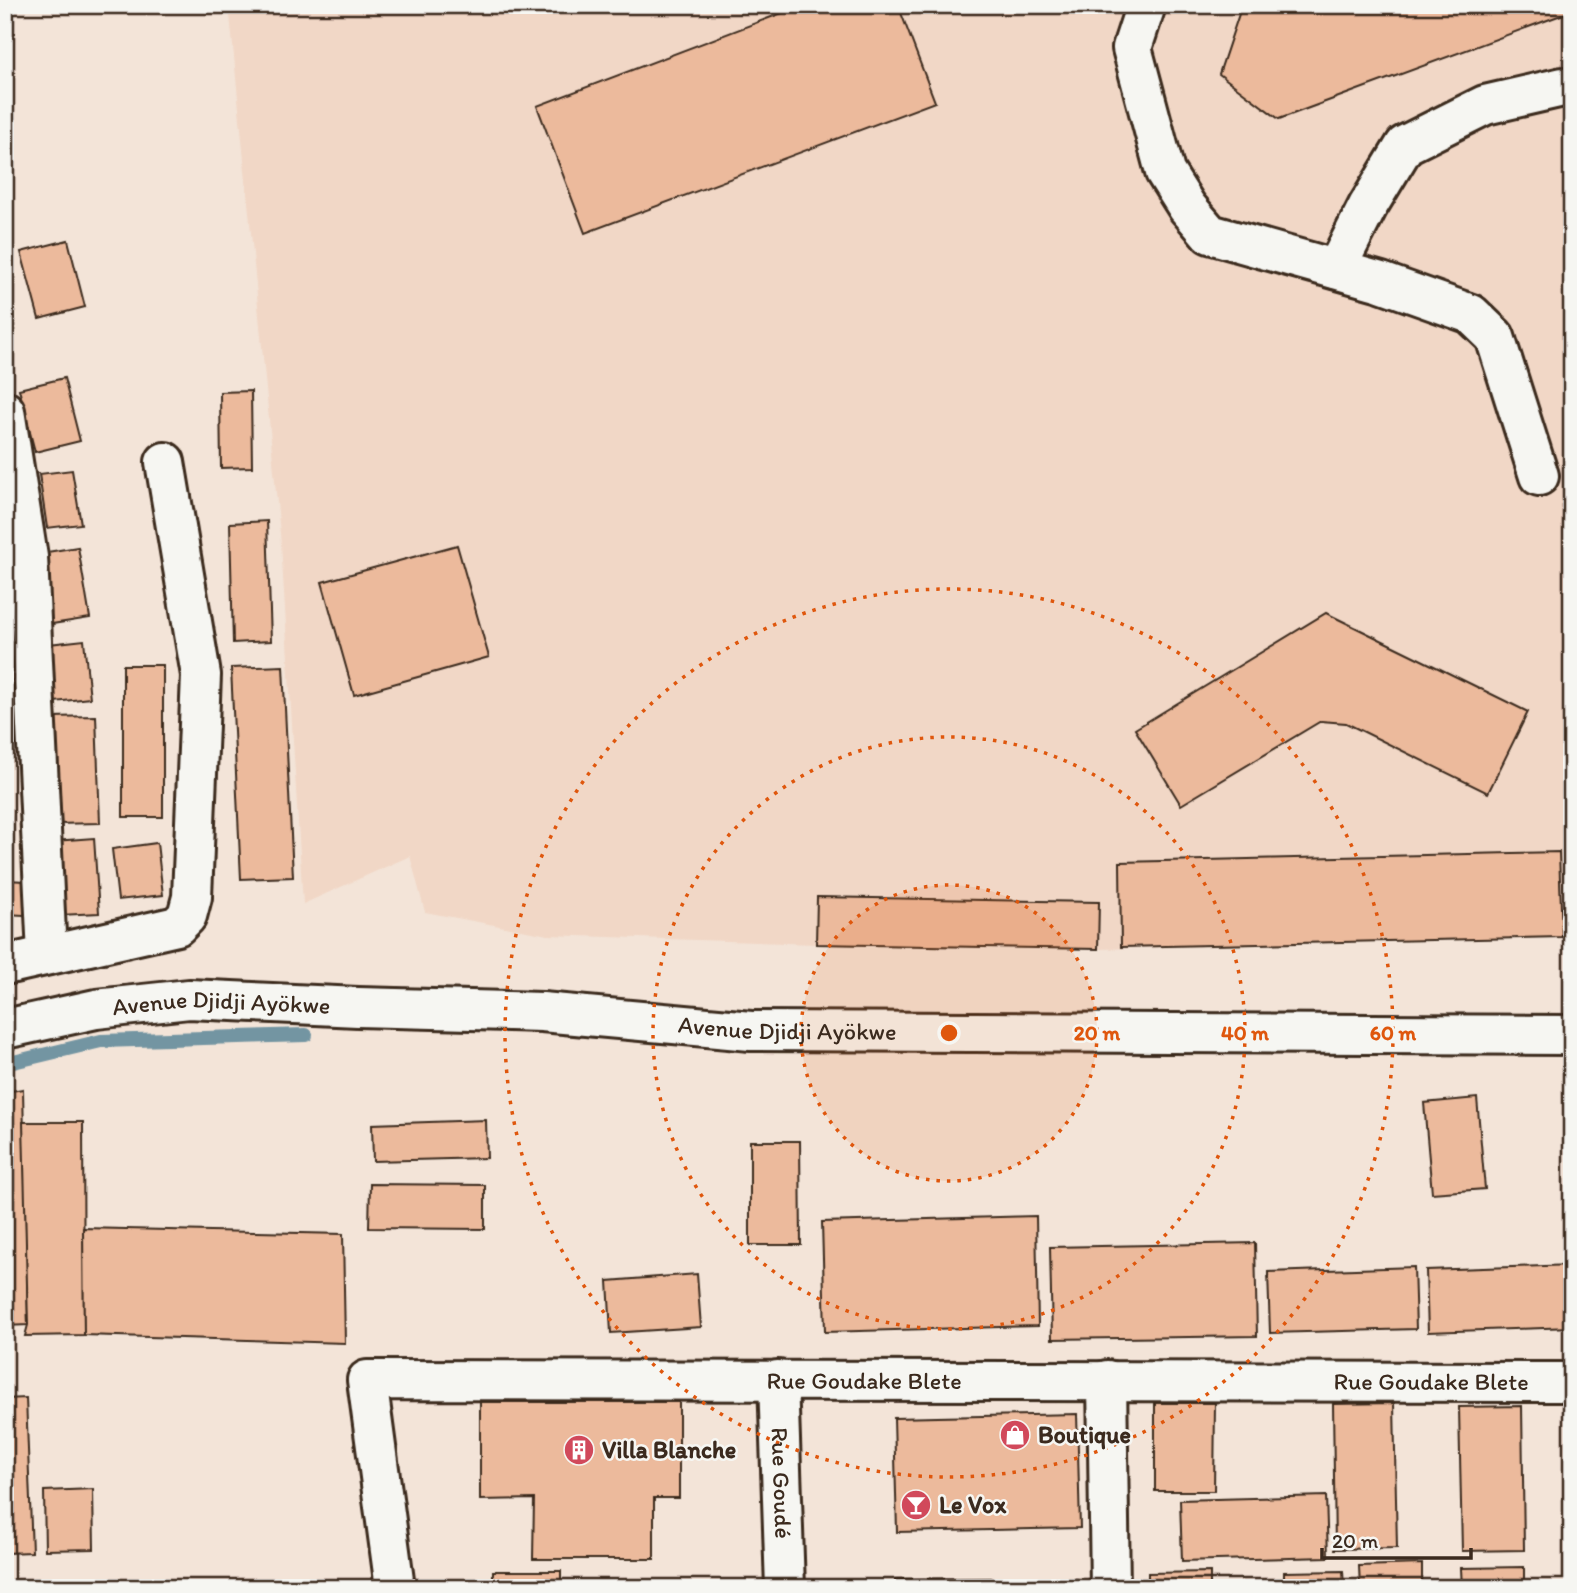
<svg xmlns="http://www.w3.org/2000/svg" width="1577" height="1593" font-family="Itim,sans-serif">
	<style>
		.built { fill: #f1d7c6 }
		.lines { fill: none; stroke-linecap: round; stroke-linejoin: round }
		.stream { stroke: #7395a2; stroke-width: 14 }
		.building { fill: #ecba9c; stroke: #3b2a1e; stroke-width: 2 }
		.minor-casing { stroke: #3b2a1e; stroke-width: 44 }
		.minor { stroke: #f6f6f2; stroke-width: 38 }
		.ring { fill: none; stroke: #df570d; stroke-width: 3.5; stroke-dasharray: 3.5 7 }
		.labels { text-anchor: middle; stroke-width: 5; stroke-linejoin: round; paint-order: stroke }
		.street-label { font-size: 24px; fill: #3b2a1e; stroke: #f6f6f2 }
		.poi-label { font-size: 24px; font-weight: bold; fill: #3b2a1e; stroke: #f6f6f2; text-anchor: start }
		.centre { fill: #df570d; stroke: #f6f6f2; stroke-width: 3.5 }
		.ring-label { font-size: 21px; text-anchor: middle; font-weight: bold; fill: #df570d; stroke: #f6f6f2; stroke-width: 5; stroke-linejoin: round; paint-order: stroke }
	</style>
	<rect width="100%" height="100%" fill="#f3e4d8"/>
	<filter id="ink" filterUnits="userSpaceOnUse"><feTurbulence type="fractalNoise" baseFrequency=".0143" numOctaves="2"/><feDisplacementMap in="SourceGraphic" scale="14" xChannelSelector="R" yChannelSelector="G"/><feConvolveMatrix kernelMatrix="1 2 1 2 8 2 1 2 1" color-interpolation-filters="sRGB"/></filter>
	<g filter="url(#ink)">
		<path class="built" d="M 229,5 L 1572,5 L 1572,937 L 1098,949 L 816,944 L 548,935 L 425,912 L 410,856 L 303,904 L 281,544 Z"/>
		<g class="lines">
			<path class="stream" d="M 5,1064 L 101,1041 L 306,1035"/>
		</g>
		<g class="building">
			<path d="M 803,5 L 898,5 L 935,102 L 585,233 L 537,106 Z"/>
			<path d="M 1242,5 L 1572,5 L 1572,11 L 1279,119 L 1219,74 Z"/>
			<path d="M 68,240 L 85,307 L 39,319 L 21,252 Z"/>
			<path d="M 64,378 L 80,441 L 35,452 L 19,389 Z"/>
			<path d="M 251,391 L 252,467 L 221,468 L 220,392 Z"/>
			<path d="M 72,470 L 81,524 L 47,528 L 39,474 Z"/>
			<path d="M 267,521 L 271,641 L 233,643 L 230,523 Z"/>
			<path d="M 457,545 L 489,657 L 354,695 L 322,582 Z"/>
			<path d="M 78,547 L 90,618 L 52,624 L 41,553 Z"/>
			<path d="M 12,592 L 24,652 L 5,656 L 5,593 Z"/>
			<path d="M 1326,613 L 1528,712 L 1488,793 L 1346,723 L 1321,721 L 1181,805 L 1135,729 Z"/>
			<path d="M 84,640 L 90,698 L 55,702 L 49,644 Z"/>
			<rect x="123" y="665" width="40" height="152"/>
			<path d="M 283,666 L 293,877 L 241,879 L 231,668 Z"/>
			<path d="M 15,680 L 20,732 L 5,733 L 5,681 Z"/>
			<path d="M 96,716 L 100,823 L 54,824 L 51,717 Z"/>
			<path d="M 10,812 L 13,847 L 5,847 L 5,813 Z"/>
			<path d="M 94,838 L 99,913 L 60,915 L 54,841 Z"/>
			<path d="M 157,843 L 163,895 L 118,900 L 112,849 Z"/>
			<path d="M 1559,852 L 1562,937 L 1121,947 L 1120,862 Z"/>
			<path d="M 5,880 L 26,881 L 24,915 L 5,914 Z"/>
			<path d="M 817,897 L 1099,902 L 1098,949 L 816,944 Z"/>
			<path d="M 23,1089 L 28,1325 L 5,1326 L 5,1092 Z"/>
			<path d="M 1477,1098 L 1485,1189 L 1432,1193 L 1424,1103 Z"/>
			<path d="M 486,1120 L 487,1158 L 373,1161 L 372,1124 Z"/>
			<path d="M 23,1122 L 83,1122 L 84,1335 L 25,1336 L 28,1325 Z"/>
			<path d="M 750,1141 L 800,1141 L 801,1245 L 750,1245 Z"/>
			<path d="M 370,1184 L 485,1185 L 485,1229 L 369,1228 Z"/>
			<path d="M 1036,1216 L 1038,1326 L 825,1332 L 822,1222 Z"/>
			<path d="M 83,1228 L 343,1234 L 345,1343 L 84,1335 Z"/>
			<path d="M 1255,1243 L 1257,1336 L 1052,1339 L 1050,1247 Z"/>
			<path d="M 1572,1265 L 1572,1327 L 1428,1332 L 1426,1270 Z"/>
			<path d="M 1414,1267 L 1416,1329 L 1270,1333 L 1268,1272 Z"/>
			<path d="M 697,1274 L 701,1327 L 611,1333 L 608,1281 Z"/>
			<path d="M 26,1398 L 32,1552 L 5,1553 L 5,1399 Z"/>
			<path d="M 480,1402 L 679,1402 L 679,1498 L 654,1498 L 654,1559 L 533,1559 L 534,1499 L 480,1500 Z"/>
			<path d="M 1155,1403 L 1215,1403 L 1214,1491 L 1155,1491 Z"/>
			<path d="M 1394,1403 L 1397,1548 L 1335,1549 L 1333,1404 Z"/>
			<path d="M 1522,1406 L 1524,1550 L 1462,1551 L 1459,1407 Z"/>
			<path d="M 1077,1414 L 1080,1528 L 897,1532 L 894,1418 Z"/>
			<path d="M 93,1489 L 94,1549 L 45,1550 L 44,1491 Z"/>
			<path d="M 1326,1496 L 1328,1557 L 1182,1561 L 1180,1500 Z"/>
			<path d="M 1422,1564 L 1422,1588 L 1360,1588 L 1359,1566 Z"/>
			<path d="M 1524,1567 L 1524,1588 L 1462,1588 L 1461,1568 Z"/>
			<rect x="493" y="1571" width="68" height="17"/>
			<path d="M 1343,1571 L 1344,1588 L 1284,1588 L 1284,1572 Z"/>
			<path d="M 1210,1572 L 1210,1588 L 1148,1588 L 1148,1573 Z"/>
			<path d="M 990,1578 L 990,1588 L 895,1588 L 895,1579 Z"/>
			<path d="M 1077,1579 L 1077,1588 L 1012,1588 L 1012,1580 Z"/>
			<path d="M 588,1584 L 662,1585 L 662,1588 L 587,1588 Z"/>
		</g>
		<g class="lines">
			<g class="minor-casing">
				<g id="minor">
					<path d="M 1146,5 L 1132,48 L 1165,172 L 1187,207 L 1210,234 L 1381,282 L 1471,314 L 1495,337 L 1539,476"/>
					<path d="M 1336,269 L 1368,206 L 1405,145 L 1485,105 L 1563,87 L 1572,88"/>
					<path d="M 5,411 L 28,557 L 47,955"/>
					<path d="M 5,965 L 177,926 L 187,916 L 192,897 L 201,675 L 165,462"/>
					<path id="s1" d="M 5,1029 L 96,1009 L 189,999 L 358,1007 L 542,1012 L 751,1031 L 1572,1035"/>
					<path id="s2" d="M 778,1380 L 785,1588"/>
					<path d="M 1107,1380 L 1110,1588"/>
					<path id="s3" d="M 395,1588 L 367,1380 L 1572,1382"/>
				</g>
			</g>
			<use href="#minor" class="minor"/>
		</g>
	</g>
	<circle cx="949" cy="1033" r="148" fill="#df570d" fill-opacity=".12"/>
	<g class="ring">
		<circle cx="949" cy="1033" r="148"/>
		<circle cx="949" cy="1033" r="296"/>
		<circle cx="949" cy="1033" r="444"/>
	</g>
	<defs>
		<g id="shop-disc" transform="scale(1.575)"><circle r="9.5" fill="#d1495b" stroke="#f6f6f2"/><path d="M-5-2.5h2.3a2.7 3.5 0 0 1 5.4 0H5L5.5 6h-11ZM-1.5-2.5h3a1.5 2.3 0 0 0-3 0Z" fill="#fff"/></g>
		<g id="building-disc" transform="scale(1.575)"><circle r="9.5" fill="#d1495b" stroke="#f6f6f2"/><path d="M-4-6H4V6H1V3H-1V6H-4ZM-2.5-4.3h1.7v1.8h-1.7ZM.8-4.3h1.7v1.8H.8ZM-2.5-1h1.7V.8h-1.7ZM.8-1h1.7V.8H.8Z" fill="#fff"/></g>
		<g id="bar-disc" transform="scale(1.575)"><circle r="9.5" fill="#d1495b" stroke="#f6f6f2"/><path d="M-6-5H6L.8 .8V4.5H3.5V6h-7V4.5H-.8V.8Z" fill="#fff"/></g>
	</defs>
	<g fill-rule="evenodd">
		<use href="#shop-disc" x="1015" y="1435"/>
		<use href="#building-disc" x="579" y="1450"/>
		<use href="#bar-disc" x="916" y="1505"/>
	</g>
	<g class="labels">
		<g class="street-label">
			<text dy="8" stroke="none"><textPath href="#s1" startOffset="219">Avenue Djidji Ayökwe</textPath></text>
			<text dy="8" stroke="none"><textPath href="#s1" startOffset="786">Avenue Djidji Ayökwe</textPath></text>
			<text dy="8" stroke="none"><textPath href="#s3" startOffset="707">Rue Goudake Blete</textPath></text>
			<text dy="8" stroke="none"><textPath href="#s3" startOffset="1274">Rue Goudake Blete</textPath></text>
			<text dy="8" stroke="none"><textPath href="#s2" startOffset="103">Rue Goudé</textPath></text>
		</g>
		<g class="poi-label">
			<text x="1038" y="1443">Boutique</text>
			<text x="602" y="1458">Villa Blanche</text>
			<text x="939" y="1513">Le Vox</text>
		</g>
	</g>
	<circle cx="949" cy="1033" r="10" class="centre"/>
	<g class="ring-label">
		<text x="1097" y="1040">20 m</text>
		<text x="1245" y="1040">40 m</text>
		<text x="1393" y="1040">60 m</text>
	</g>
	<rect width="1577" height="1593" fill="none" stroke="#f6f6f2" stroke-width="28"/>
	<rect x="14" y="14" width="1549" height="1565" fill="none" stroke="#3b2a1e" stroke-width="2.5" filter="url(#ink)"/>
	<path d="M1322 1548v10h149v-10" fill="none" stroke="#3b2a1e" stroke-width="3.5"/>
	<text x="1332" y="1548" font-size="21" fill="#3b2a1e" stroke="#f6f6f2" stroke-width="5" paint-order="stroke">20 m</text>
</svg>
